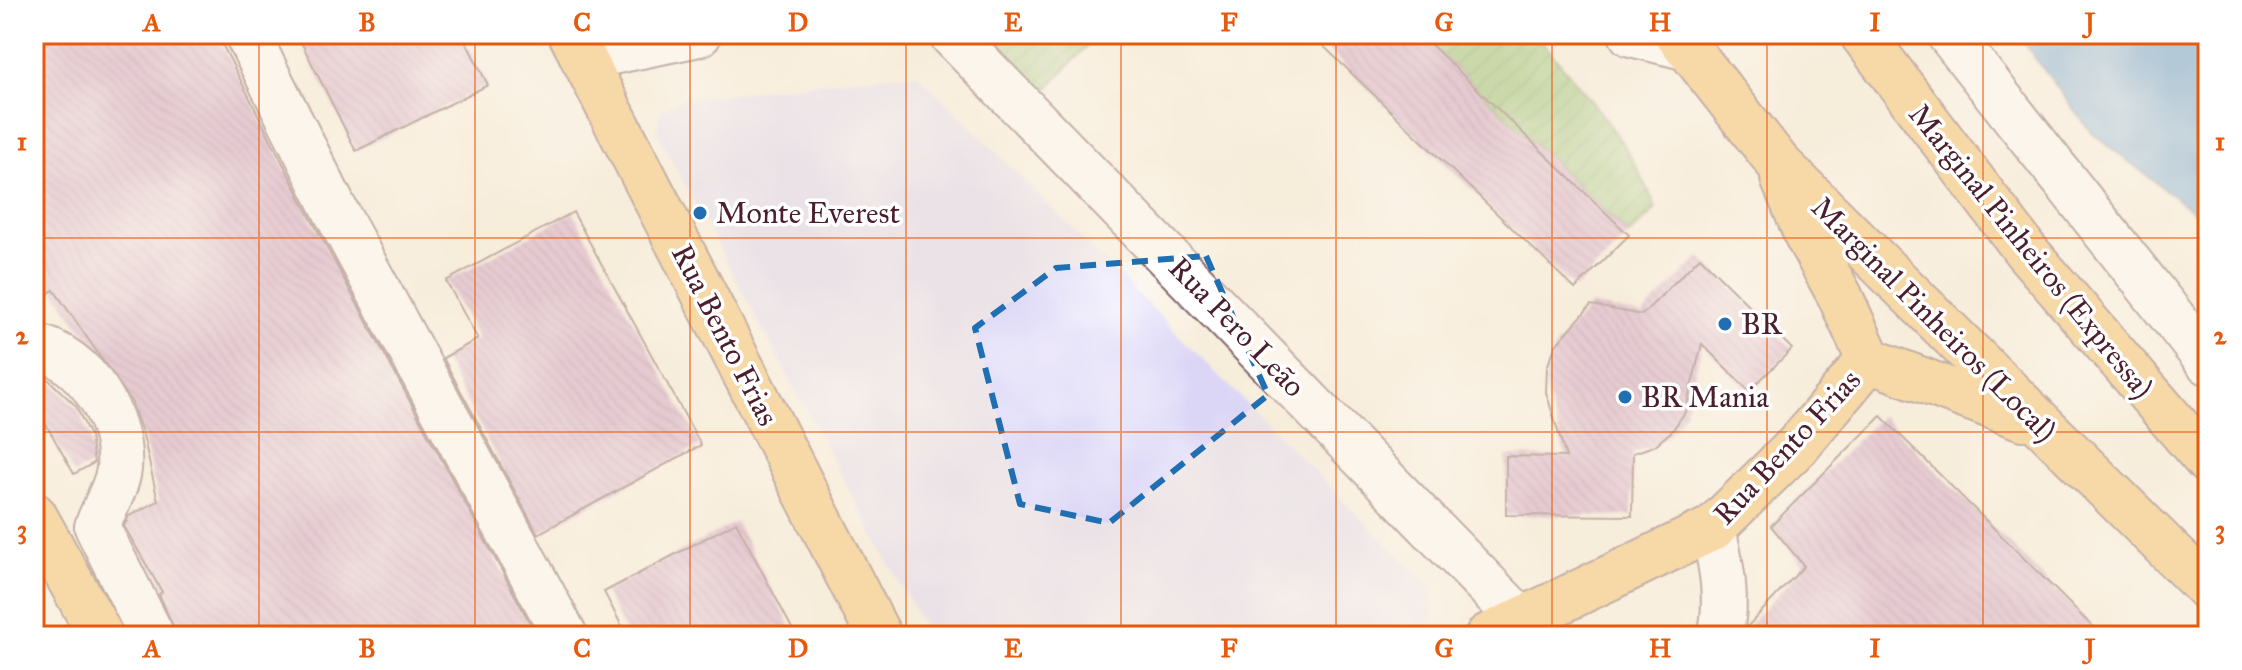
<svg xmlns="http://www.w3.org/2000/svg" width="2242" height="670" font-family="'IM FELL Great Primer',serif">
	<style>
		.built { fill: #dcd6f6 }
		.garden { fill: url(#garden-furrows); stroke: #6f704e; stroke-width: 2 }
		.water { fill: #639ed3; stroke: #565e7f; stroke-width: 2 }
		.building { fill: url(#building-back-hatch) }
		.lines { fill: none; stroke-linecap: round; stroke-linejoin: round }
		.minor-casing { stroke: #876769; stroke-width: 48 }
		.major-casing { stroke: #876769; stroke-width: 48 }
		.highway-casing { stroke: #876769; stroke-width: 48 }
		.minor { stroke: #fff; stroke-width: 44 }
		.major { stroke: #f5c16b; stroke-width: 44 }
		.highway { stroke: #f5c16b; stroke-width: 44 }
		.marked { fill: none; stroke: #1f6fb2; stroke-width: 6; stroke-dasharray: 16 10; stroke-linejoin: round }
		.grid { fill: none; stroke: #e8590c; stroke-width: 2; stroke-opacity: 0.55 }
		.poi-dot { fill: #1f6fb2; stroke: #fff; stroke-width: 3 }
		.labels { text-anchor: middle; stroke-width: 7; stroke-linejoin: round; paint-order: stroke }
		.poi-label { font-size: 30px; fill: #4a1f2b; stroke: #fff; text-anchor: start }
		.street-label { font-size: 30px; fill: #4a1f2b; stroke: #fff }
		.neatline { fill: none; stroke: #e8590c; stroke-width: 3 }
		.grid-label { font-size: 26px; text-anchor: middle; font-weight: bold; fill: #e8590c }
	</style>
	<defs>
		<pattern id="garden-furrows" width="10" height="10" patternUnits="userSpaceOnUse" patternTransform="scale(2)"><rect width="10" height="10" fill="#94c170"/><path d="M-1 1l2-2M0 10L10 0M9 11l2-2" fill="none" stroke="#81a561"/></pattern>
		<pattern id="building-back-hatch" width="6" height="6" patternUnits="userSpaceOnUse" patternTransform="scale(2)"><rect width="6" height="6" fill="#d1a1c7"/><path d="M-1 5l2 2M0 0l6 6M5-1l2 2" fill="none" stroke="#ac83a2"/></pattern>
	</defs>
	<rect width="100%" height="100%" fill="#fff"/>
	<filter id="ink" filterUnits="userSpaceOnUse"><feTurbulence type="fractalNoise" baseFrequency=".0125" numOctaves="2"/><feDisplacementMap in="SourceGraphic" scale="16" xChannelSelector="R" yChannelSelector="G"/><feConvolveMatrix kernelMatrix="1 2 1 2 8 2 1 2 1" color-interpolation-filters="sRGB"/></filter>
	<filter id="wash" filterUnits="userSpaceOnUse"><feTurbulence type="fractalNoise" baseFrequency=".006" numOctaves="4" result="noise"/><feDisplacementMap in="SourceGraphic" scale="32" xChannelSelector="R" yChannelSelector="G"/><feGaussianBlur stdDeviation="1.8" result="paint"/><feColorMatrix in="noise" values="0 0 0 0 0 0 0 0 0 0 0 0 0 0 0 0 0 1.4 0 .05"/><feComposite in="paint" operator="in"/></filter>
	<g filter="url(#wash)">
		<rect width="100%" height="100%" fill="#f7eddb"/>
		<path class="built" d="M 918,74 L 1429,586 L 1434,615 L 1420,633 L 928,636 L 656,131 L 660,111 L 682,99 L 876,76 Z"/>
		<g class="garden">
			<path d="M 988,34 L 1074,34 L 1087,46 L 1043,93 Z"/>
			<path d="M 1420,34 L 1536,34 C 1582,91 1630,139 1656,209 L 1629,235 Z"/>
		</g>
		<path class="water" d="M 2017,34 L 2208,34 L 2208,223 L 2091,132 Z"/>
		<g id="blocks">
			<g class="building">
				<path d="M 49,34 L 217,34 L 313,222 L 537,636 L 177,636 L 159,594 L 162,592 L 124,526 L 129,516 L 158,501 L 143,435 L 131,401 L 54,290 L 34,300 L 34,42 Z"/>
				<path d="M 297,34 L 462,34 L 488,85 L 356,151 Z"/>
				<path d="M 1311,34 L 1420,34 L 1629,235 L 1575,289 Z"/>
				<path d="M 573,212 L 701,445 L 538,534 L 443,358 L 478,339 L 446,281 Z"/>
				<path d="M 1700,257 L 1792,349 L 1749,391 L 1702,344 L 1685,412 L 1672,431 L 1654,446 L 1633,453 L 1632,516 L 1506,515 L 1506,456 L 1566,457 L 1546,392 L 1547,367 L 1556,345 L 1591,305 L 1642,315 Z"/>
				<path d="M 48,379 L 76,406 L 90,436 L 94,463 L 74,474 L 34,403 L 34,387 Z"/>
				<path d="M 1881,416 L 2102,636 L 1745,636 L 1747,627 L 1804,566 L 1771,526 Z"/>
				<path d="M 736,522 L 796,636 L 627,636 L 604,592 Z"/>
			</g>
		</g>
	</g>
	<g filter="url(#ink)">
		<use href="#blocks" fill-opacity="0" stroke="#876769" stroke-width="2"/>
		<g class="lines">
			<g class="minor-casing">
				<g id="minor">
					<path d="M 247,34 L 335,210 L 565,636"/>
					<path d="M 951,34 L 1522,621 L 1531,636"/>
					<path d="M 1631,34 L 1688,48"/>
					<path d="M 1949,34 L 2208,362"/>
					<path d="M 583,58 L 699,34"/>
					<path d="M 34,346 C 85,357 123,417 119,469 C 117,487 103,510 97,527 L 152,636"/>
					<path d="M 1713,528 C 1721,564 1729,600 1720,636"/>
				</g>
			</g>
			<g class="major-casing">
				<g id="major">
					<path d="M 571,34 L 879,636"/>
					<path d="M 1677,34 L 1779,164 L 2208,589"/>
					<path d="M 1783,178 L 1807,236 L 1840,296 L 1869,360 L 2023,418"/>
					<path d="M 1488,636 L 1713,528 L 1797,446 L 1869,360"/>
				</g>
			</g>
			<g class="highway-casing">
				<g id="highway">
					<path d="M 1862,34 L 2026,251 L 2208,462"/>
					<path d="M 34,515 L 101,636"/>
				</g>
			</g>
			<use href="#minor" class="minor"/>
			<use href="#major" class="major"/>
			<use href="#highway" class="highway"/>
		</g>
	</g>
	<path d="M0 0H2242V670H0ZM 1206,256 L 1268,395 L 1109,523 L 1020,504 L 975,328 L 1056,268 Z" fill="#f7eddb" fill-opacity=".55" fill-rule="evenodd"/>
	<path class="marked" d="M 1206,256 L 1268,395 L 1109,523 L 1020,504 L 975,328 L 1056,268 Z"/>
	<path class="grid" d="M 259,34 L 259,636M 475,34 L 475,636M 690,34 L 690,636M 906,34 L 906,636M 1121,34 L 1121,636M 1336,34 L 1336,636M 1552,34 L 1552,636M 1767,34 L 1767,636M 1983,34 L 1983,636M 34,238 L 2208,238M 34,432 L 2208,432"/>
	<g class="poi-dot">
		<circle cx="700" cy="213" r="8"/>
		<circle cx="1725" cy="324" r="8"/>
		<circle cx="1625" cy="397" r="8"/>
	</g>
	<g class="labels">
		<g class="poi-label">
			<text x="716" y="223">Monte Everest</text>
			<text x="1741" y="334">BR</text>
			<text x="1641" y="407">BR Mania</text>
		</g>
		<g class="street-label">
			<text transform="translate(2031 251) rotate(51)" y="10">Marginal Pinheiros (Expressa)</text>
			<text transform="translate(1934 319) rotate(45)" y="10">Marginal Pinheiros (Local)</text>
			<text transform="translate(1237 327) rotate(46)" y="10">Rua Pero Leão</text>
			<text transform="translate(725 335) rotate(63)" y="10">Rua Bento Frias</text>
			<text transform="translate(1787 447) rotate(-47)" y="10">Rua Bento Frias</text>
		</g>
	</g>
	<rect width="2242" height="670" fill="none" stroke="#fff" stroke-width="88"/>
	<rect x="44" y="44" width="2154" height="582" class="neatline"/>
	<g class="grid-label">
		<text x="152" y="31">A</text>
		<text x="367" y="31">B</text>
		<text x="582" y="31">C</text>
		<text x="798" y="31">D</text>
		<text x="1013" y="31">E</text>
		<text x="1229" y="31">F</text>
		<text x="1444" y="31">G</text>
		<text x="1660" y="31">H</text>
		<text x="1875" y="31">I</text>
		<text x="2090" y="31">J</text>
		<text x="22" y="150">1</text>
		<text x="2220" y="150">1</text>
		<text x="22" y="344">2</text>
		<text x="2220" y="344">2</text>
		<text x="22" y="538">3</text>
		<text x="2220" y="538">3</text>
		<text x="152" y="657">A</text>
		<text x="367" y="657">B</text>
		<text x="582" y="657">C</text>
		<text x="798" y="657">D</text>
		<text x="1013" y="657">E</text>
		<text x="1229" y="657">F</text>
		<text x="1444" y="657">G</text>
		<text x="1660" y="657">H</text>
		<text x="1875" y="657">I</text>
		<text x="2090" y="657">J</text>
	</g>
</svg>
